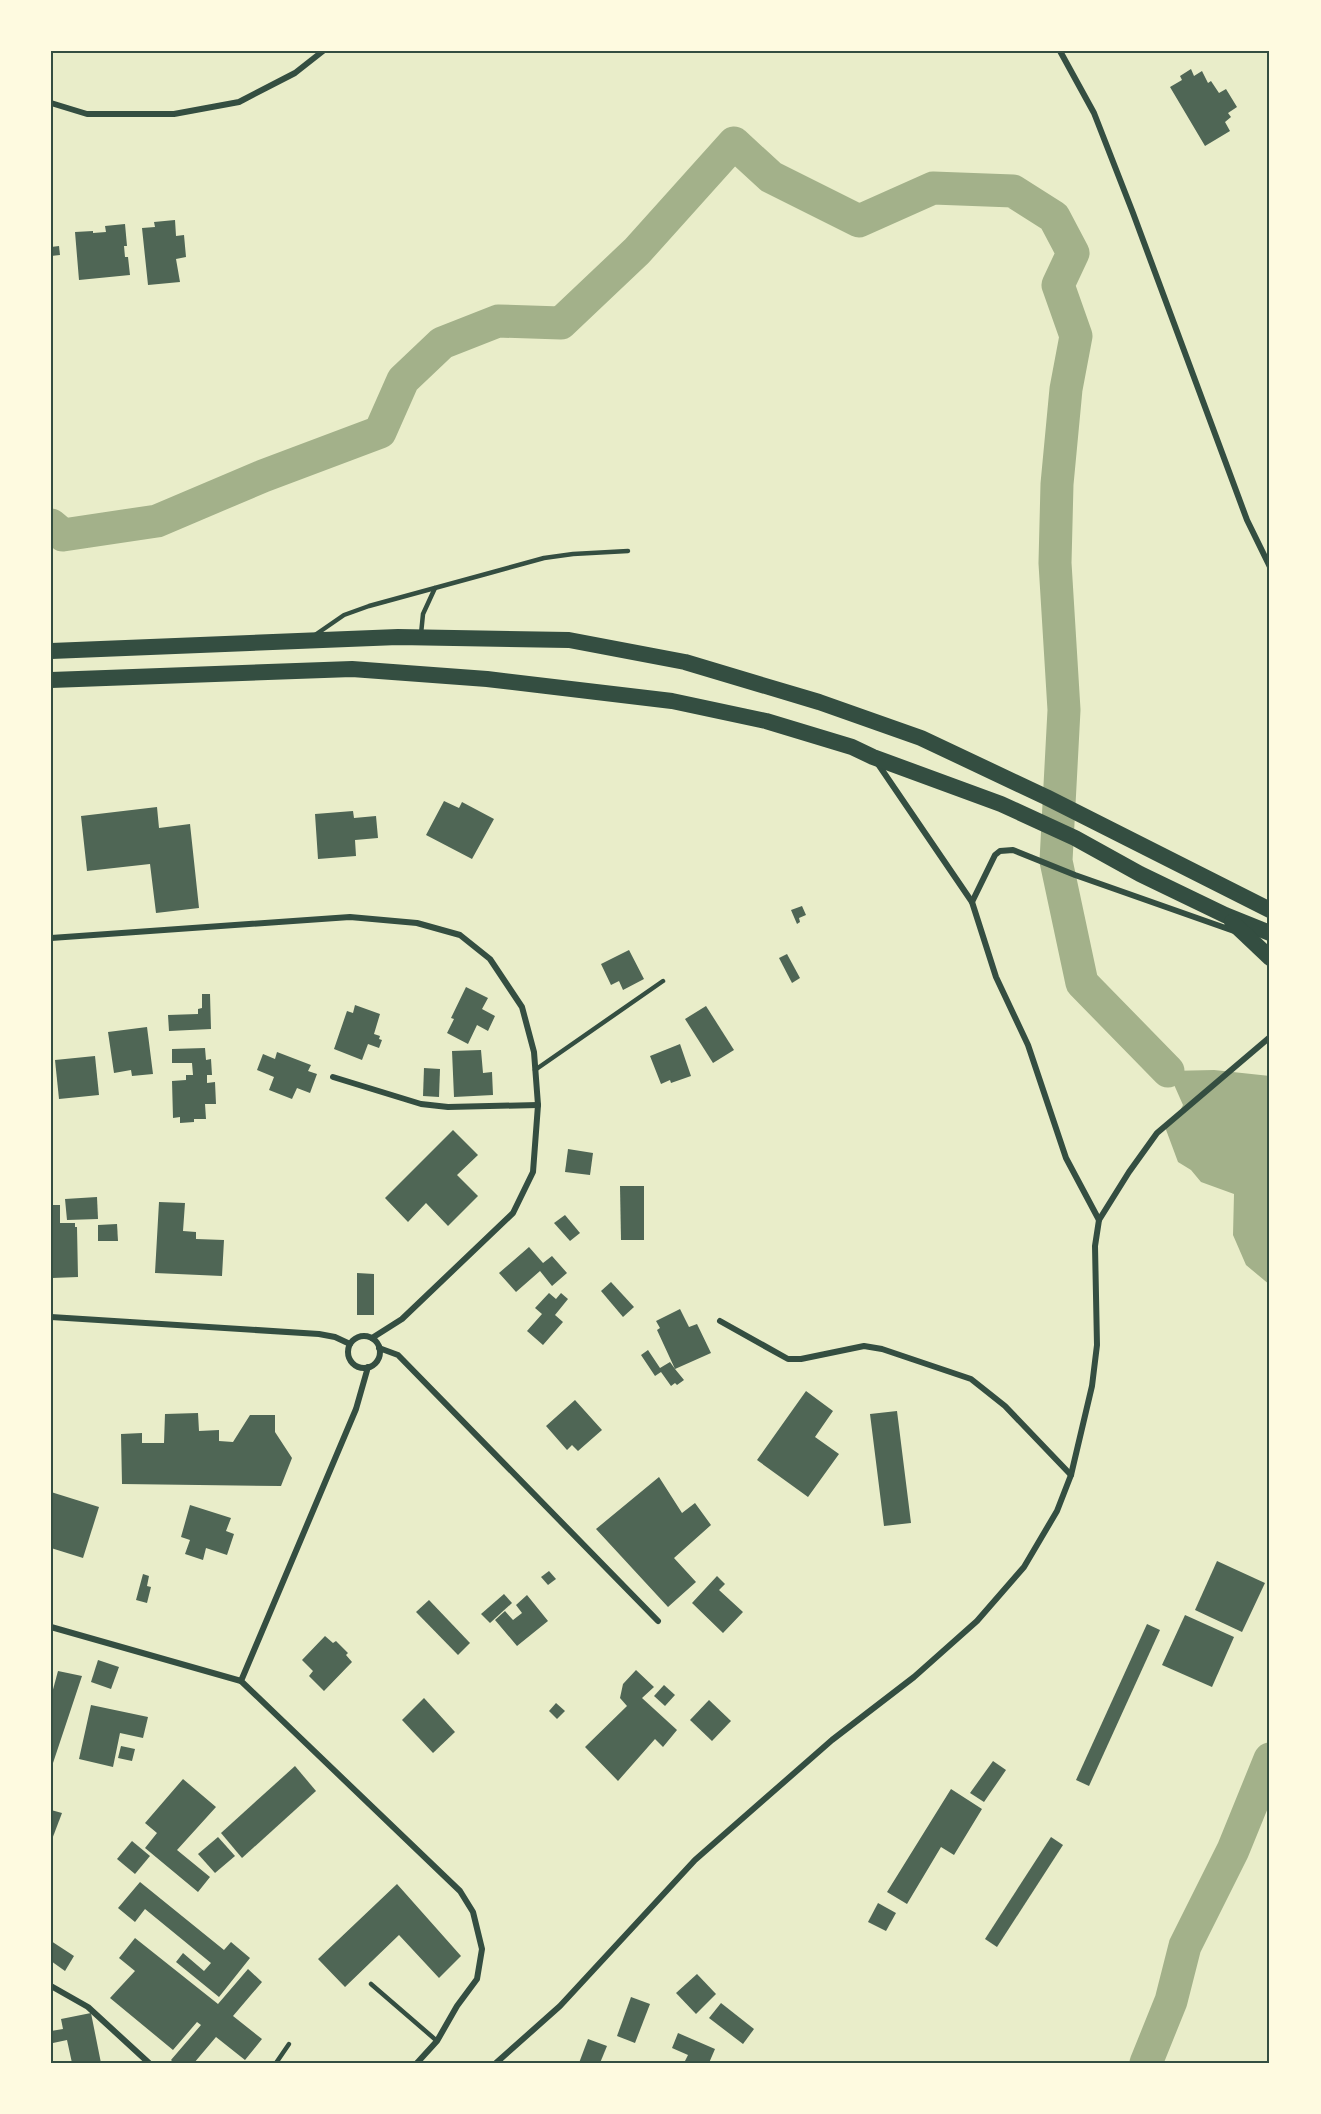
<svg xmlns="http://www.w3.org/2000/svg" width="1321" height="2114" font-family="'Roboto Serif',serif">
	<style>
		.water { fill: #a3b18a }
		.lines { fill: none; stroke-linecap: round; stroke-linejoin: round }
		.river { stroke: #a3b18a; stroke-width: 33 }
		.building { fill: #4f6655 }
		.service { stroke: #344e41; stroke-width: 4.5 }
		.minor { stroke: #344e41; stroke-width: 6 }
		.trunk { stroke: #344e41; stroke-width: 16 }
		.neatline { fill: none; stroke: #344e41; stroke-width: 2 }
	</style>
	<rect width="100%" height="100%" fill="#e9edc9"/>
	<path class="water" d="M 1214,1070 L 1270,1076 L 1270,1285 L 1246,1265 L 1233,1235 L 1234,1194 L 1201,1182 L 1191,1170 L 1178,1162 L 1165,1127 L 1175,1121 L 1183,1105 L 1168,1071 Z"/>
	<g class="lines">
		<g class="river">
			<path d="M 51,525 L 63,535 L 157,521 L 263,476 L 380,432 L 403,380 L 442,343 L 498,321 L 561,323 L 637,251 L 734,143 L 771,177 L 859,221 L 933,188 L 1013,191 L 1054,217 L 1073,253 L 1058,285 L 1076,336 L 1066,389 L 1057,484 L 1055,563 L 1064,710 L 1056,861 L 1082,983 L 1168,1071"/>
			<path d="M 1146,2063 L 1171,2001 L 1185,1946 L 1233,1850 L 1270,1759"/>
		</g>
	</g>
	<g class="building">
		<path d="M 1191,69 L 1194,76 L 1202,71 L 1208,83 L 1211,81 L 1219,93 L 1226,89 L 1237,107 L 1228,113 L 1231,117 L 1225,122 L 1230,131 L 1205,146 L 1170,87 L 1182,80 L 1180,76 Z"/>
		<path d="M 175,220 L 176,236 L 184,235 L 186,257 L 176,259 L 180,282 L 148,285 L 142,228 L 155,227 L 154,222 Z"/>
		<path d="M 125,224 L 127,246 L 124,246 L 125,257 L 128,257 L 130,275 L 79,280 L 75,232 L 93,231 L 93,233 L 106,232 L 105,226 Z"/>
		<path d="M 59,246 L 60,255 L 51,256 L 51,247 Z"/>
		<path d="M 444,801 L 459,808 L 462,802 L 494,819 L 472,859 L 426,835 Z"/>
		<path d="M 157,807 L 159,828 L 190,824 L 199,908 L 156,913 L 150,864 L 87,871 L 81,816 Z"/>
		<path d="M 353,811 L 354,818 L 376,816 L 378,838 L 355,840 L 356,856 L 318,859 L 315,814 Z"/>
		<path d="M 802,906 L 806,915 L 799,918 L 800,922 L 797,924 L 791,910 Z"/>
		<path d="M 629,950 L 644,979 L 623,990 L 619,981 L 611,985 L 601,964 Z"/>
		<path d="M 787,954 L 800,978 L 792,983 L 779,958 Z"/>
		<path d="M 466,987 L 488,998 L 482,1009 L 495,1016 L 488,1031 L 477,1025 L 468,1044 L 447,1033 L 454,1019 L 451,1018 Z"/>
		<path d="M 202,994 L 210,994 L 211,1029 L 169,1031 L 168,1015 L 198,1014 L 198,1009 L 202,1008 Z"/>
		<path d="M 355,1005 L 380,1014 L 374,1034 L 380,1036 L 379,1039 L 382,1040 L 379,1048 L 368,1044 L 362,1060 L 334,1049 L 347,1011 L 353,1013 Z"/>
		<path d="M 706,1006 L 734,1050 L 713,1063 L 685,1019 Z"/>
		<path d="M 147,1027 L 153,1074 L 132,1076 L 131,1070 L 114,1073 L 108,1032 Z"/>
		<path d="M 680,1044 L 691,1076 L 671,1083 L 670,1080 L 661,1084 L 650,1056 Z"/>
		<path d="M 205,1048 L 206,1060 L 211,1059 L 212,1075 L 207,1075 L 207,1083 L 215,1082 L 216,1104 L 205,1104 L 206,1119 L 194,1119 L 194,1122 L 180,1123 L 180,1117 L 173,1118 L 172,1081 L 186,1080 L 186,1075 L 193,1075 L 192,1063 L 172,1063 L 172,1049 Z"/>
		<path d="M 481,1050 L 483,1073 L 492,1072 L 493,1095 L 454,1097 L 452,1051 Z"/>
		<path d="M 277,1052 L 311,1065 L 308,1071 L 317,1074 L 310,1093 L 297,1088 L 292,1099 L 269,1090 L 274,1077 L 257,1070 L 263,1054 L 275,1059 Z"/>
		<path d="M 95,1056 L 99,1095 L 59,1099 L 55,1060 Z"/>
		<path d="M 424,1068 L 440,1069 L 439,1097 L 423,1096 Z"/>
		<path d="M 453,1130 L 478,1155 L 457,1175 L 478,1196 L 448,1226 L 426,1203 L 408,1222 L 385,1198 Z"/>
		<path d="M 568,1149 L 593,1153 L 590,1175 L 565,1172 Z"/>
		<path d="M 620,1186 L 644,1186 L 644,1240 L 621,1240 Z"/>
		<path d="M 97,1197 L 98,1219 L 67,1220 L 65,1199 Z"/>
		<path d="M 159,1202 L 185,1203 L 183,1231 L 196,1232 L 196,1239 L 224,1240 L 222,1276 L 155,1273 Z"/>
		<path d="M 51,1205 L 60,1205 L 60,1223 L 75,1223 L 75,1227 L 77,1227 L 78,1277 L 52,1278 Z"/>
		<path d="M 565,1215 L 580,1233 L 570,1241 L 554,1223 Z"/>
		<path d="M 117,1224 L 118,1241 L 98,1241 L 98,1225 Z"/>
		<path d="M 529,1247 L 543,1263 L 552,1256 L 567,1273 L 552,1286 L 540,1271 L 516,1292 L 499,1273 Z"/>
		<path d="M 357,1273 L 374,1274 L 374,1315 L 357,1315 Z"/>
		<path d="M 611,1282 L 634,1307 L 623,1317 L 601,1291 Z"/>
		<path d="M 549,1293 L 556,1299 L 561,1293 L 568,1299 L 555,1315 L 563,1322 L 543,1345 L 527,1331 L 542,1314 L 535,1308 Z"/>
		<path d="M 680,1309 L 689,1327 L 697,1324 L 711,1353 L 675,1369 L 684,1380 L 677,1385 L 675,1383 L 671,1386 L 661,1372 L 655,1376 L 641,1355 L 648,1350 L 660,1368 L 670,1362 L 675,1369 L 657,1330 L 660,1328 L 656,1321 Z"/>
		<path d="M 806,1391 L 833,1411 L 815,1437 L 839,1454 L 808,1497 L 757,1460 Z"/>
		<path d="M 575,1400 L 602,1430 L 578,1451 L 572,1445 L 567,1450 L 546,1426 Z"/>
		<path d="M 897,1411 L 911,1523 L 884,1526 L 870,1414 Z"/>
		<path d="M 198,1413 L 199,1431 L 219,1430 L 219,1441 L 233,1442 L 250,1415 L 275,1415 L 275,1432 L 292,1458 L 281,1486 L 122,1484 L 121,1434 L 142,1433 L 142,1443 L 164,1443 L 165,1414 Z"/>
		<path d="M 659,1477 L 682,1513 L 695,1503 L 711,1525 L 674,1558 L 696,1582 L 668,1607 L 596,1529 Z"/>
		<path d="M 51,1492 L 99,1507 L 83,1558 L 51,1548 Z"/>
		<path d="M 190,1505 L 231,1518 L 226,1531 L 234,1534 L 227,1555 L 206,1548 L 203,1560 L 185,1554 L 190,1540 L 181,1537 Z"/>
		<path d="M 1217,1561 L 1265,1583 L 1242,1632 L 1195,1610 Z"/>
		<path d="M 549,1571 L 556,1579 L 548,1585 L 541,1577 Z"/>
		<path d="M 143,1574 L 149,1576 L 147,1586 L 151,1587 L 147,1603 L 136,1600 Z"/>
		<path d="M 717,1576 L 725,1584 L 719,1590 L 743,1612 L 723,1633 L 692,1603 Z"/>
		<path d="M 504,1594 L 512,1603 L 490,1623 L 481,1614 Z"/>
		<path d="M 527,1595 L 548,1621 L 517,1646 L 495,1620 L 505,1611 L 513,1620 L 522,1613 L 516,1605 Z"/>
		<path d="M 429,1600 L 470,1643 L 458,1655 L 416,1612 Z"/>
		<path d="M 1185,1615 L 1234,1637 L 1212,1687 L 1162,1665 Z"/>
		<path d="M 1147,1624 L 1160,1630 L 1089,1786 L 1076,1780 Z"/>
		<path d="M 325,1636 L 333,1643 L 336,1641 L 348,1653 L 346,1655 L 352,1662 L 324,1691 L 309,1676 L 313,1671 L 302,1660 Z"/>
		<path d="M 98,1660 L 119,1667 L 111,1689 L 91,1682 Z"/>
		<path d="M 636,1670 L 654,1687 L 642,1698 L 677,1730 L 663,1747 L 655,1739 L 618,1781 L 585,1747 L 627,1706 L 620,1698 L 623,1684 Z"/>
		<path d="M 58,1671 L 82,1676 L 51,1769 L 51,1697 Z"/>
		<path d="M 664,1685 L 675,1695 L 665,1706 L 654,1696 Z"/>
		<path d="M 424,1698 L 455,1732 L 433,1753 L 402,1720 Z"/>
		<path d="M 709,1700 L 731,1721 L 712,1741 L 690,1720 Z"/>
		<path d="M 556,1703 L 565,1711 L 557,1719 L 549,1711 Z"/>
		<path d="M 91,1705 L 148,1717 L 143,1738 L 120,1733 L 113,1767 L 79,1759 Z"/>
		<path d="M 121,1746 L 135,1749 L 132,1761 L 118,1758 Z"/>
		<path d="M 993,1761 L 1006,1770 L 984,1802 L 970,1793 Z"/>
		<path d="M 295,1766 L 316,1791 L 242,1858 L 221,1833 Z"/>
		<path d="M 183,1779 L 216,1807 L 177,1850 L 210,1877 L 198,1892 L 145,1848 L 157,1833 L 145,1823 Z"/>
		<path d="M 951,1789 L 982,1809 L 954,1855 L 941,1847 L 907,1904 L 887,1892 Z"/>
		<path d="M 51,1810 L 62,1813 L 51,1842 Z"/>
		<path d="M 218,1837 L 235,1856 L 215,1873 L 198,1854 Z"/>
		<path d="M 1051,1837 L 1063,1845 L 997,1947 L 985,1939 Z"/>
		<path d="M 132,1841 L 150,1856 L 135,1874 L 117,1859 Z"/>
		<path d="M 140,1882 L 224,1950 L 231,1942 L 250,1958 L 219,1997 L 176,1962 L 183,1953 L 204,1971 L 211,1963 L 145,1909 L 135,1922 L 118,1908 Z"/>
		<path d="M 397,1884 L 461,1956 L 439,1978 L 399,1935 L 345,1987 L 318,1959 Z"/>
		<path d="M 878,1903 L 896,1913 L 886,1931 L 868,1922 Z"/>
		<path d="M 135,1938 L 218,2004 L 248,1969 L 262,1982 L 233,2016 L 262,2039 L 245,2060 L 216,2037 L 194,2063 L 174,2063 L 171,2060 L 201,2025 L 197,2022 L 173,2050 L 110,1998 L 135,1971 L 119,1958 Z"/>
		<path d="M 51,1941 L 74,1956 L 65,1971 L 51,1961 Z"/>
		<path d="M 697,1974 L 716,1994 L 696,2014 L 676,1993 Z"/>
		<path d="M 631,1997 L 650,2004 L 635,2043 L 617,2036 Z"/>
		<path d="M 721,2003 L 754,2029 L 743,2044 L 709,2018 Z"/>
		<path d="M 91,2013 L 101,2063 L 72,2063 L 67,2040 L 53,2043 L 51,2031 L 63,2029 L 61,2019 Z"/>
		<path d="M 678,2033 L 715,2049 L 709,2063 L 684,2063 L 688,2055 L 672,2048 Z"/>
		<path d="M 588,2039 L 607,2046 L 600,2063 L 579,2063 Z"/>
	</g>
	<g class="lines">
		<g class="service">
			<path d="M 421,634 L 423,614 L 435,588"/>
			<path d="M 315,635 L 344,615 L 369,606 L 486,574 L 544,558 L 573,554 L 628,551"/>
			<path d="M 535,1070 L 663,981"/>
			<path d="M 371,1984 L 437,2041"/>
			<path d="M 276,2063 L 289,2044"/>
		</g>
		<g class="minor">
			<path d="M 1060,51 L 1094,113 L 1133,213 L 1247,520 L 1270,567"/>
			<path d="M 51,103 L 87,114 L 174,114 L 239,102 L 295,73 L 323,51"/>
			<path d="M 972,902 L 995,855 L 1000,851 L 1013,850 L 1075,875 L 1234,931"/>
			<path d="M 51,938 L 350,917 L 417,923 L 460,935 L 490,959 L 522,1007 L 534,1052 L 538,1105 L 533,1172 L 513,1213 L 402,1319 L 372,1338"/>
			<path d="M 333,1077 L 421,1104 L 448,1107 L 538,1105"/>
			<path d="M 1099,1220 L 1129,1172 L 1157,1133 L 1270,1037"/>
			<path d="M 51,1317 L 319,1334 L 335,1337 L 350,1344"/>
			<path d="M 720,1321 L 788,1359 L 801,1359 L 864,1346 L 882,1349 L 971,1379 L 1005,1406 L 1071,1475"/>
			<circle cx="364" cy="1352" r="16"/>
			<path d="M 379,1348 L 398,1355 L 658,1621"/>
			<path d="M 368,1367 L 356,1409 L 241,1681 L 460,1891 L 473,1912 L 482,1949 L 477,1979 L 457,2006 L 437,2041 L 417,2063"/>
			<path d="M 51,1627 L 241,1681"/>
			<path d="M 51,1986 L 88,2007 L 149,2063"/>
			<path d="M 496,2063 L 560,2006 L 695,1860 L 832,1740 L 914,1677 L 977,1621 L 1024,1567 L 1057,1511 L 1071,1475 L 1092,1386 L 1097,1345 L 1095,1246 L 1099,1220 L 1066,1158 L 1028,1045 L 996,977 L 972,902 L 878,764"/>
		</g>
		<g class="trunk">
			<path d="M 51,651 L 398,637 L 569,640 L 685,662 L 819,702 L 921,738 L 1046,797 L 1270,910"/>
			<path d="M 51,680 L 352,669 L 487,679 L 672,701 L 766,721 L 852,747 L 873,757 L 1001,804 L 1075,838 L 1140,874 L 1225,915 L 1270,933"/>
			<path d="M 1232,922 L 1270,958"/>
		</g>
	</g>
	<rect width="1321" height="2114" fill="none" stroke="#fefae0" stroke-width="105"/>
	<rect x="52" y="52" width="1216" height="2010" class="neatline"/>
</svg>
